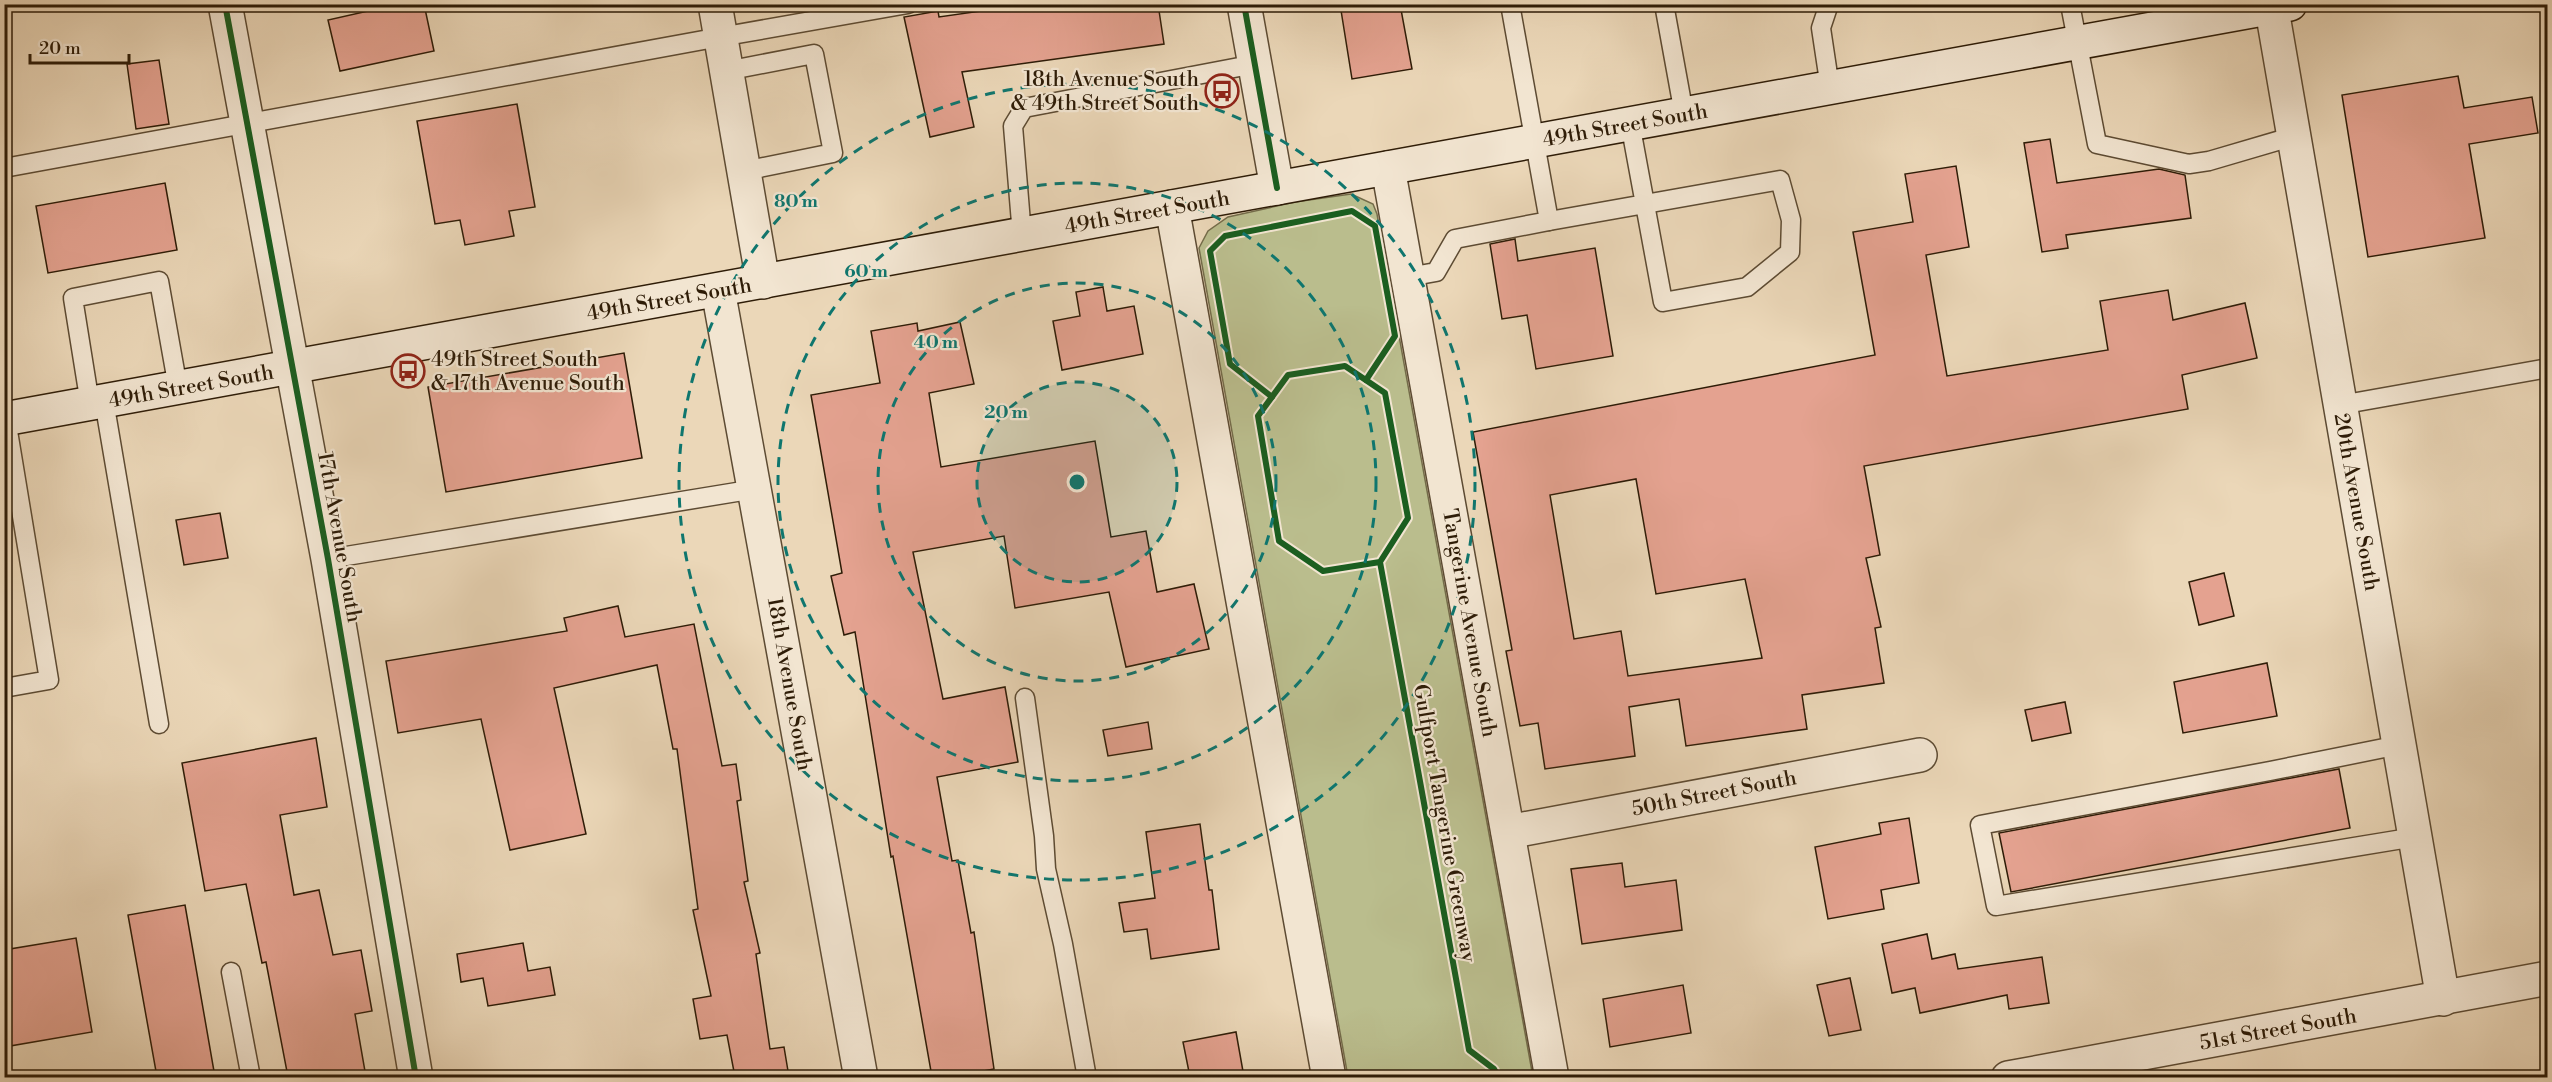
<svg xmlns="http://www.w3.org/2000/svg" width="2552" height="1082" font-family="'Libre Bodoni',serif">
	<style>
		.green { fill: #babd8d; stroke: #746c4a; stroke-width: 1.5 }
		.building { fill: #e4a290; stroke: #2e1c07; stroke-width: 1.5; fill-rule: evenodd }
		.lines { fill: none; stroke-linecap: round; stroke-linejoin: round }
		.service-casing { stroke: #5d4b33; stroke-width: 21 }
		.minor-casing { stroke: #5d4b33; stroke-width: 36 }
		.tertiary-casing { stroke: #5d4b33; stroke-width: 36 }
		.secondary-casing { stroke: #2e1c07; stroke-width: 36 }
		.service { stroke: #f2e5d1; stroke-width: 18 }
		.minor { stroke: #f2e5d1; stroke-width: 33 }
		.tertiary { stroke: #f2e5d1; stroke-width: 33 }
		.secondary { stroke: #f2e5d1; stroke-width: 33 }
		.cycleway-casing { stroke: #f2e5d1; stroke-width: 10 }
		.cycleway { stroke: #1b5e20; stroke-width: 6 }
		.ring { fill: none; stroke: #0f766e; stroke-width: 3; stroke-dasharray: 10 8 }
		.labels { text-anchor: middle; stroke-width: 4.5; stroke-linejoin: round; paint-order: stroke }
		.poi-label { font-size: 21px; fill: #2e1c07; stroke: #f2e5d1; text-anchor: end }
		.street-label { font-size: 21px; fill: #2e1c07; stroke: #f2e5d1 }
		.centre { fill: #0f766e; stroke: #f2e5d1; stroke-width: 3 }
		.ring-label { font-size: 18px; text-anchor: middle; font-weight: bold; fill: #0f766e; stroke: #f2e5d1; stroke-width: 4.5; stroke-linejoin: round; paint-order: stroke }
	</style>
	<rect width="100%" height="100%" fill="#ebd7b8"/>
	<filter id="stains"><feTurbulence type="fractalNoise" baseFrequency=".00333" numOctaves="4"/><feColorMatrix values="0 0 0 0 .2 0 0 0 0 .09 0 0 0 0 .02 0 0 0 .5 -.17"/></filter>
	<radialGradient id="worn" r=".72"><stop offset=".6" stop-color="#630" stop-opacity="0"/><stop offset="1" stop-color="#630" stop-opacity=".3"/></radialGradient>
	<path class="green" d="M 1351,194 L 1373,204 L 1377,214 L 1533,1077 L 1348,1077 L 1199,248 L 1208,231 L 1228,217 L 1295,202 Z"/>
	<g class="building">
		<path d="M 399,4 L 424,4 L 434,51 L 340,71 L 328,20 Z"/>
		<path d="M 1031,4 L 1158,4 L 1164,44 L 962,72 L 974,127 L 930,137 L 904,17 L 938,11 L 939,17 Z"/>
		<path d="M 1340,4 L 1400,4 L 1412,69 L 1352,79 Z"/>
		<path d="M 159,60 L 169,124 L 136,129 L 127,64 Z"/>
		<path d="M 2458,76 L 2464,108 L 2532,97 L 2538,133 L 2469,144 L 2485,238 L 2368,257 L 2342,95 Z"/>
		<path d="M 517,104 L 535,207 L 509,211 L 514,236 L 465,245 L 460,220 L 435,224 L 417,121 Z"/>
		<path d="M 2050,139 L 2057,183 L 2159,169 L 2185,175 L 2191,218 L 2066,235 L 2068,248 L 2042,252 L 2024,143 Z"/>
		<path d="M 1956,166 L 1969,247 L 1926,255 L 1947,376 L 2108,350 L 2100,301 L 2168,290 L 2173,320 L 2245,303 L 2257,358 L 2182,375 L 2188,409 L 1864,466 L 1880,555 L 1866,558 L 1881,627 L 1875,628 L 1884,683 L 1802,695 L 1807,729 L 1686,746 L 1679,699 L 1629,707 L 1635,756 L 1545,769 L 1538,723 L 1520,726 L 1506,651 L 1512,650 L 1473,432 L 1875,355 L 1853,232 L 1913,222 L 1905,174 ZM 1636,479 L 1656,594 L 1745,579 L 1762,658 L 1628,676 L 1621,631 L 1574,639 L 1550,495 Z"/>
		<path d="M 165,183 L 177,250 L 48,273 L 36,206 Z"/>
		<path d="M 1515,239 L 1518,261 L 1595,248 L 1613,356 L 1536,369 L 1527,315 L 1502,319 L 1490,244 Z"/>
		<path d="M 1103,287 L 1107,311 L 1134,306 L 1143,354 L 1062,370 L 1053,321 L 1080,316 L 1076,292 Z"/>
		<path d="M 960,322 L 974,384 L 929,393 L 941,467 L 1095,441 L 1111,537 L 1146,531 L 1157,592 L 1194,584 L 1209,649 L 1126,667 L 1109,592 L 1015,608 L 1004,536 L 913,552 L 943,699 L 1005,687 L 1018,762 L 937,777 L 952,861 L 958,860 L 971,933 L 974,932 L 994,1069 L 952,1077 L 932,1077 L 893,856 L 891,857 L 855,632 L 844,635 L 831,576 L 842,573 L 811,395 L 880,383 L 871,331 L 917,323 L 918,331 Z"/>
		<path d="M 624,353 L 642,458 L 446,492 L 428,387 Z"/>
		<path d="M 220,513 L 228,558 L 184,565 L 176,520 Z"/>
		<path d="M 2224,573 L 2234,616 L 2199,625 L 2189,582 Z"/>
		<path d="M 618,606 L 625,637 L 694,624 L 722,766 L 736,764 L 741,800 L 737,801 L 748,881 L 744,882 L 760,953 L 756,954 L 770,1049 L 784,1047 L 789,1077 L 735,1077 L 727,1035 L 700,1039 L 693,999 L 711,996 L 693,910 L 698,909 L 677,749 L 673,749 L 657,665 L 554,688 L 586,834 L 510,850 L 481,719 L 398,733 L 386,661 L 567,631 L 564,618 Z"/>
		<path d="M 2267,663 L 2277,716 L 2183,733 L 2174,682 Z"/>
		<path d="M 2065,702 L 2071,733 L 2032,741 L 2025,710 Z"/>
		<path d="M 1148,722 L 1152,749 L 1108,756 L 1103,730 Z"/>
		<path d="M 316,738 L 327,807 L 280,815 L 294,895 L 319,890 L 333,955 L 361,950 L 372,1011 L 355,1014 L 366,1077 L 288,1077 L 266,962 L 262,963 L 246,884 L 205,891 L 182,763 Z"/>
		<path d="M 2339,769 L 2350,828 L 2011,892 L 1999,833 Z"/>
		<path d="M 1909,818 L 1919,883 L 1881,890 L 1884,909 L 1828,919 L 1815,847 L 1881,834 L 1879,823 Z"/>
		<path d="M 1200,824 L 1209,890 L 1212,890 L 1219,949 L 1151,959 L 1147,929 L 1124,932 L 1119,903 L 1155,898 L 1146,832 Z"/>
		<path d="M 1622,863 L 1625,887 L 1676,880 L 1682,930 L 1582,944 L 1571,869 Z"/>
		<path d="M 185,905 L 215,1077 L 157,1077 L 128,915 Z"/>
		<path d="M 1927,934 L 1932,959 L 1955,954 L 1958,969 L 2042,957 L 2049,1003 L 2009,1009 L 2007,995 L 1920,1013 L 1915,988 L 1892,993 L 1882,944 Z"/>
		<path d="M 76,938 L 92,1032 L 4,1047 L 4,950 Z"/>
		<path d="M 523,943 L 528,971 L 550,967 L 555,995 L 488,1006 L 483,978 L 461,982 L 457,954 Z"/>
		<path d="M 1850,978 L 1861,1030 L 1829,1036 L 1817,985 Z"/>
		<path d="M 1683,985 L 1691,1033 L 1610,1047 L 1603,999 Z"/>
		<path d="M 1236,1032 L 1244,1077 L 1190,1077 L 1183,1042 Z"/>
	</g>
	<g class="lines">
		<g class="service-casing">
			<g id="service">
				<path d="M 1664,4 L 1684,114"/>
				<path d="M 1829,4 L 1821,28 L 1830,88"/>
				<path d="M 2070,4 L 2097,144 L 2189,164 L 2209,161 L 2294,136"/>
				<path d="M 726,71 L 814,54 L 833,153 L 744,171"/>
				<path d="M 4,168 L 720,37 L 908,4"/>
				<path d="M 1549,221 L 1780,180 L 1791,220 L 1790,252 L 1747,287 L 1663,302 L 1630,123"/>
				<path d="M 1022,235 L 1013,126 L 1024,108 L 1255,64"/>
				<path d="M 1408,277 L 1436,272 L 1455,239 L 1549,221 L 1510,4"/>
				<path d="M 104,401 L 159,724"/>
				<path d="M 90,404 L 73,298 L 159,281 L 178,388"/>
				<path d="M 2340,405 L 2548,368"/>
				<path d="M 328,559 L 755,489"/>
				<path d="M 4,688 L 49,680 L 6,419"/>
				<path d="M 1025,698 L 1044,836 L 1046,869 L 1063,944 L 1087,1078"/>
				<path d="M 2399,745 L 2270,771 L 1980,825 L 1996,906 L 2415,837"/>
				<path d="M 231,972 L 251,1078"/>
			</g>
		</g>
		<g class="minor-casing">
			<g id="minor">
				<path d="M 225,4 L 328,559 L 416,1078"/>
				<path d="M 715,4 L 763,282"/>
				<path d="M 2271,4 L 2443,999"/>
				<path d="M 1388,168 L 1552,1078"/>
				<path d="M 1172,207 L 1329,1078"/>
				<path d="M 718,290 L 861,1078"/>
				<path d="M 1508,832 L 1920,755"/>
				<path d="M 2008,1078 L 2548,978"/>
			</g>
		</g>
		<g class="tertiary-casing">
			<path id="tertiary" d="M 1244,4 L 1277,188"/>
		</g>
		<g class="secondary-casing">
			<path id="secondary" d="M 4,419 L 2290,4"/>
		</g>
		<use href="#service" class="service"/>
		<use href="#minor" class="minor"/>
		<use href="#tertiary" class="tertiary"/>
		<use href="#secondary" class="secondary"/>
		<g class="cycleway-casing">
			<g id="cycleway">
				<path d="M 225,4 L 328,559 L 416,1078"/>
				<path d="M 1244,4 L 1277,188"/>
				<path d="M 1272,397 L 1230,364 L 1210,251 L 1225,236 L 1352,211 L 1375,226 L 1395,336 L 1366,380"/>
				<path d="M 1380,562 L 1323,571 L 1279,541 L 1258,416 L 1288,375 L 1345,366 L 1385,393 L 1408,518 L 1380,562 L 1469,1050 L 1494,1069 L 1499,1078"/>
			</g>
		</g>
		<use href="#cycleway" class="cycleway"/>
	</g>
	<circle cx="1077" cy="482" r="100" fill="#0f766e" fill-opacity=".12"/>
	<g class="ring">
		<circle cx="1077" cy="482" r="100"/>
		<circle cx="1077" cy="482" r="199"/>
		<circle cx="1077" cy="482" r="299"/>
		<circle cx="1077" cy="482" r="398"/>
	</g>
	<defs>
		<g id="bus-ring" transform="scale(1.725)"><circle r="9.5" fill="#f2e5d1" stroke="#8f2418" stroke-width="1.5"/><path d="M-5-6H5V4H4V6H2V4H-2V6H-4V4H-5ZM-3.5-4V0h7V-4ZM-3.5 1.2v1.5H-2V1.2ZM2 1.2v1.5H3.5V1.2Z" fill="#8f2418"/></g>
	</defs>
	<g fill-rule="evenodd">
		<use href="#bus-ring" x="1222" y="91"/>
		<use href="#bus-ring" x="408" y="371"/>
	</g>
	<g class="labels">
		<g class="poi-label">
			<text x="1199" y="86">18th Avenue South<tspan x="1199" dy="24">&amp; 49th Street South</tspan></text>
			<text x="431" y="366" text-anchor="start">49th Street South<tspan x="431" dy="24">&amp; 17th Avenue South</tspan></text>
		</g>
		<g class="street-label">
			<text transform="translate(1625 125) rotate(-10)" y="7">49th Street South</text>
			<text transform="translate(1147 212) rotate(-10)" y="7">49th Street South</text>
			<text transform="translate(669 299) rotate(-10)" y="7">49th Street South</text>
			<text transform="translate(191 386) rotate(-10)" y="7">49th Street South</text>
			<text transform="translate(2357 502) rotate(80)" y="7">20th Avenue South</text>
			<text transform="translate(340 537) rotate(80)" y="7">17th Avenue South</text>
			<text transform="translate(1470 623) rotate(80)" y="7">Tangerine Avenue South</text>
			<text transform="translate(790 684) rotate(80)" y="7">18th Avenue South</text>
			<text transform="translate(1714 793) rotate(-11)" y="7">50th Street South</text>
			<text transform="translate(1445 823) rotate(80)" y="7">Gulfport Tangerine Greenway</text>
			<text transform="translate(2278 1029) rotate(-10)" y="7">51st Street South</text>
		</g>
	</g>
	<circle cx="1077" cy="482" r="9" class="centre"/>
	<g class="ring-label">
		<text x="796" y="207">80 m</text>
		<text x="866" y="277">60 m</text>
		<text x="936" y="348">40 m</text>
		<text x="1006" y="418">20 m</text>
	</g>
	<rect width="2552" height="1082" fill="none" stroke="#ebd7b8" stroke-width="24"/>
	<rect x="6" y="6" width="2540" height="1070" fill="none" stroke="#2e1c07" stroke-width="3"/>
	<rect x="12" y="12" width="2528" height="1058" fill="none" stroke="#2e1c07" stroke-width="1.5"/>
	<path d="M30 54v9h99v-9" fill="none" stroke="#2e1c07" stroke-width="3"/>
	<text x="39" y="54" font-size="18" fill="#2e1c07" stroke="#f2e5d1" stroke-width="4.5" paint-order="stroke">20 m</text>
	<rect width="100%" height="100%" filter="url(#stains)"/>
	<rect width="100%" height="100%" fill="url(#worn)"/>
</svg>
